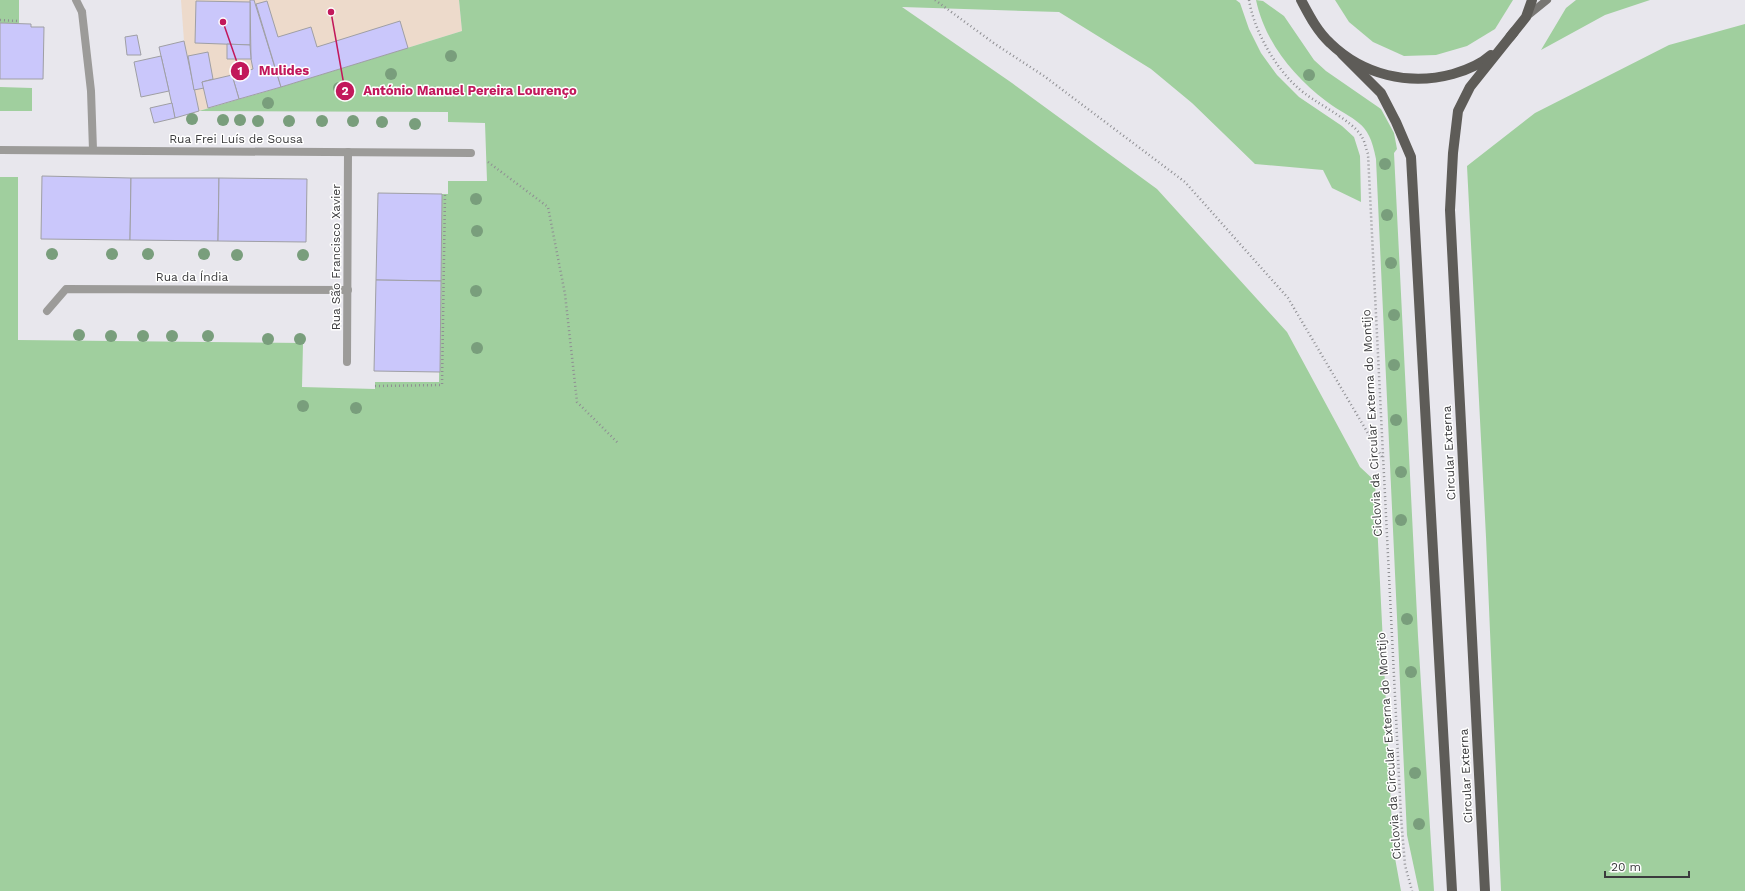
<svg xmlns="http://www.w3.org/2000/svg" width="1745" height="891" font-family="'Work Sans',sans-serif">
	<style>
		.commercial { fill: #eddacb }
		.green { fill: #a0cf9e }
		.building { fill: #cac7fb; stroke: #9f9fa4 }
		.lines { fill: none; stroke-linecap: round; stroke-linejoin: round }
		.path { stroke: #8f8f93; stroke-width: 2.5; stroke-dasharray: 1 3; stroke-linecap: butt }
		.service { stroke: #9c9b99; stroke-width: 8 }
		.minor { stroke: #9c9b99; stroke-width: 8 }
		.secondary { stroke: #787673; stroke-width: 8 }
		.primary { stroke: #5e5c58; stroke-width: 10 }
		.tree { fill: #799e7c }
		.labels { text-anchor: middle; stroke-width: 3; stroke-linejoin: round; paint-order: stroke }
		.street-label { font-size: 12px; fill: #3b3b3d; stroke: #fff }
		.leader { fill: none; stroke: #c2185b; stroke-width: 1.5 }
		.callout-dot { fill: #c2185b; stroke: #fff; stroke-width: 1.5 }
		.mark-label { font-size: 12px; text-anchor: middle; font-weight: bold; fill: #fff }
		.callout-label { font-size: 13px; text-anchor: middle; font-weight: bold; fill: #c2185b; stroke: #fff; stroke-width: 3; stroke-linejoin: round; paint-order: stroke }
	</style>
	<rect width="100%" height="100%" fill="#e8e7ed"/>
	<path class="commercial" d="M 181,0 L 459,0 L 462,31 L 281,87 L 199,111 L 184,41 Z"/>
	<g class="green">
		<rect x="0" y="0" width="19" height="23"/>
		<path d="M 459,0 L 1236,0 L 1240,3 L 1249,29 L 1261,53 L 1277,75 L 1299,97 L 1342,126 L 1354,137 L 1360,156 L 1361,202 L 1332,188 L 1323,170 L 1255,164 L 1192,103 L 1151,69 L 1059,12 L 902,7 L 1012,83 L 1157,189 L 1287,332 L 1360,467 L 1375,481 L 1393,847 L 1401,891 L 0,891 L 0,177 L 18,177 L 18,340 L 303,343 L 302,387 L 375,389 L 375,382 L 439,382 L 442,194 L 448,194 L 448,181 L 487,181 L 485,123 L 448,122 L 448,112 L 199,111 L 281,87 L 462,31 Z"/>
		<path d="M 1256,0 L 1263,1 L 1284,16 L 1314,60 L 1326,71 L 1381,109 L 1394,133 L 1397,149 L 1394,153 L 1418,636 L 1434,891 L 1419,891 L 1407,835 L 1376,159 C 1369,119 1354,122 1326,101 C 1293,76 1265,42 1256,0 Z"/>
		<path d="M 1335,0 L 1513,0 L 1495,29 L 1467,46 L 1436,55 L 1404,56 L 1373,42 L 1349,22 Z"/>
		<path d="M 1576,0 L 1650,0 L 1605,15 L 1541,50 L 1566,8 Z"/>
		<path d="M 1745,24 L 1745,891 L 1501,891 L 1486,537 L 1467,166 L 1535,113 L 1669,45 Z"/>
		<path d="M 0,87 L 32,88 L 32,111 L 0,111 Z"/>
	</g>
	<g class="building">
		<path d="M 250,0 L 254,0 L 281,87 L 239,99 L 232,75 L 253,69 L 251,59 Z"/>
		<path d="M 196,1 L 250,2 L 250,45 L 195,43 Z"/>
		<path d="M 267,1 L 278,37 L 311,27 L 317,47 L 400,21 L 408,48 L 281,87 L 256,4 Z"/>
		<path d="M 0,23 L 31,24 L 31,27 L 44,27 L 43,79 L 0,79 Z"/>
		<path d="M 137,35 L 141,55 L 127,55 L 125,37 Z"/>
		<path d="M 184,41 L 199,111 L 175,118 L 159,47 Z"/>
		<path d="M 227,44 L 250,45 L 251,59 L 227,59 Z"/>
		<path d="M 208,52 L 213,79 L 202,82 L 204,88 L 194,90 L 188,56 Z"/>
		<path d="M 161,56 L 169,91 L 141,97 L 134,62 Z"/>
		<path d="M 232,75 L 239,99 L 208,108 L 202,82 Z"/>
		<path d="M 172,103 L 175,118 L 154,123 L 150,108 Z"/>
		<path d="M 42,176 L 131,178 L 130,240 L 41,239 Z"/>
		<path d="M 131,178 L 219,178 L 218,241 L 130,240 Z"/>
		<path d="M 219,178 L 307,179 L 306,242 L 218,241 Z"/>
		<path d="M 378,193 L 442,194 L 441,281 L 376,280 Z"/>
		<path d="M 376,280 L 441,281 L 440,372 L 374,371 Z"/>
	</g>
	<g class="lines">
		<g class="path">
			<path d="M 935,0 L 995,44 L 1044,76 L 1185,182 L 1288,298 L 1382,457"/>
			<path d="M 1249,0 C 1254,30 1274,66 1297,87 C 1312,102 1352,119 1362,137 C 1365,142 1366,149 1368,154 L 1401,817 L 1405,865 L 1412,891"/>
			<path d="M 0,20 L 19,21"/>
			<path d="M 488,162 L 548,207 L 565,294 L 577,402 L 618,443"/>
			<path d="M 375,386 L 442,385 L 445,194"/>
		</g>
		<path class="service" d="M 76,0 L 82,12"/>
		<g class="minor">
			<path d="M 82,12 L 91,91 L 93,150"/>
			<path d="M 0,150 L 471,153"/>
			<path d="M 47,311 L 66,289 L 348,290"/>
			<path d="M 347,362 L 348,152"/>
		</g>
		<path class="secondary" d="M 1526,17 L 1547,0"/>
		<g class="primary">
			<path d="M 1301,0 C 1309,15 1317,31 1330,43 C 1363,75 1409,86 1453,74 C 1467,70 1481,64 1491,55"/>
			<path d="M 1510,37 L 1526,17 L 1532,0"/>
			<path d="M 1342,54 L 1381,93 L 1396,122 L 1411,157 L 1452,891"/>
			<path d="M 1485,891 L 1450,210 L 1453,153 L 1458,111 L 1470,87 L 1514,32"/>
		</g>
	</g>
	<g class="tree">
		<circle cx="451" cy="56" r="6"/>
		<circle cx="391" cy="74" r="6"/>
		<circle cx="1309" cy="75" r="6"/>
		<circle cx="339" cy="88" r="6"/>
		<circle cx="268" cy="103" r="6"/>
		<circle cx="192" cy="119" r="6"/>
		<circle cx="223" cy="120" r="6"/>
		<circle cx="240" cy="120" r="6"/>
		<circle cx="258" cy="121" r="6"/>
		<circle cx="289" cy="121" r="6"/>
		<circle cx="322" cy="121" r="6"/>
		<circle cx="353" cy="121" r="6"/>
		<circle cx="382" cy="122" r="6"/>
		<circle cx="415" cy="124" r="6"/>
		<circle cx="1385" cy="164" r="6"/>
		<circle cx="476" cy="199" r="6"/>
		<circle cx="1387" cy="215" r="6"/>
		<circle cx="477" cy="231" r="6"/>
		<circle cx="52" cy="254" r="6"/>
		<circle cx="112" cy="254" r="6"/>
		<circle cx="148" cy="254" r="6"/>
		<circle cx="204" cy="254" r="6"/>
		<circle cx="237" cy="255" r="6"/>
		<circle cx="303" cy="255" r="6"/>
		<circle cx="1391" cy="263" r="6"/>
		<circle cx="476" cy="291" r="6"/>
		<circle cx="1394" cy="315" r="6"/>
		<circle cx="79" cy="335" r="6"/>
		<circle cx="111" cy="336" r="6"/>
		<circle cx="143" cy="336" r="6"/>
		<circle cx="172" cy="336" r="6"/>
		<circle cx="208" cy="336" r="6"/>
		<circle cx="268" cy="339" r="6"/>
		<circle cx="300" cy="339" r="6"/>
		<circle cx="477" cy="348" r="6"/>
		<circle cx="1394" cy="365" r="6"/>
		<circle cx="303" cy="406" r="6"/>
		<circle cx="356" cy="408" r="6"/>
		<circle cx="1396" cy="420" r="6"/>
		<circle cx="1401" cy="472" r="6"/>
		<circle cx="1401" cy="520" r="6"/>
		<circle cx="1407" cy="619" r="6"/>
		<circle cx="1411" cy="672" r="6"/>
		<circle cx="1415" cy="773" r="6"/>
		<circle cx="1419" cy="824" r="6"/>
	</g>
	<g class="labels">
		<g class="street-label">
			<text x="236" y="143">Rua Frei Luís de Sousa</text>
			<text transform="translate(336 257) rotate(-90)" y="4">Rua São Francisco Xavier</text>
			<text x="192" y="281">Rua da Índia</text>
			<text transform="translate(1372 423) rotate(-93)" y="4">Ciclovia da Circular Externa do Montijo</text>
			<text transform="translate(1449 453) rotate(-93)" y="4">Circular Externa</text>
			<text transform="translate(1389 746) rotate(-94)" y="4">Ciclovia da Circular Externa do Montijo</text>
			<text transform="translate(1466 776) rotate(-93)" y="4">Circular Externa</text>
		</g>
	</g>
	<path class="leader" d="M223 22L240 71M331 12L345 91"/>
	<g class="callout-dot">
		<circle cx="223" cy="22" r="4"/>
		<circle cx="331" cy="12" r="4"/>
		<circle cx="240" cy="71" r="10"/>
		<circle cx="345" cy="91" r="10"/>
	</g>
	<g class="mark-label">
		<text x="240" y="75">1</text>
		<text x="345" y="95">2</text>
	</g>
	<g class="callout-label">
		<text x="284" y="75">Mulides</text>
		<text x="470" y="95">António Manuel Pereira Lourenço</text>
	</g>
	<path d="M1605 871v6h84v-6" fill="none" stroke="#3b3b3d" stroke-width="2"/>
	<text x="1611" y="871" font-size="12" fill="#3b3b3d" stroke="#ffffff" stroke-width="3" paint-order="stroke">20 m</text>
</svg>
